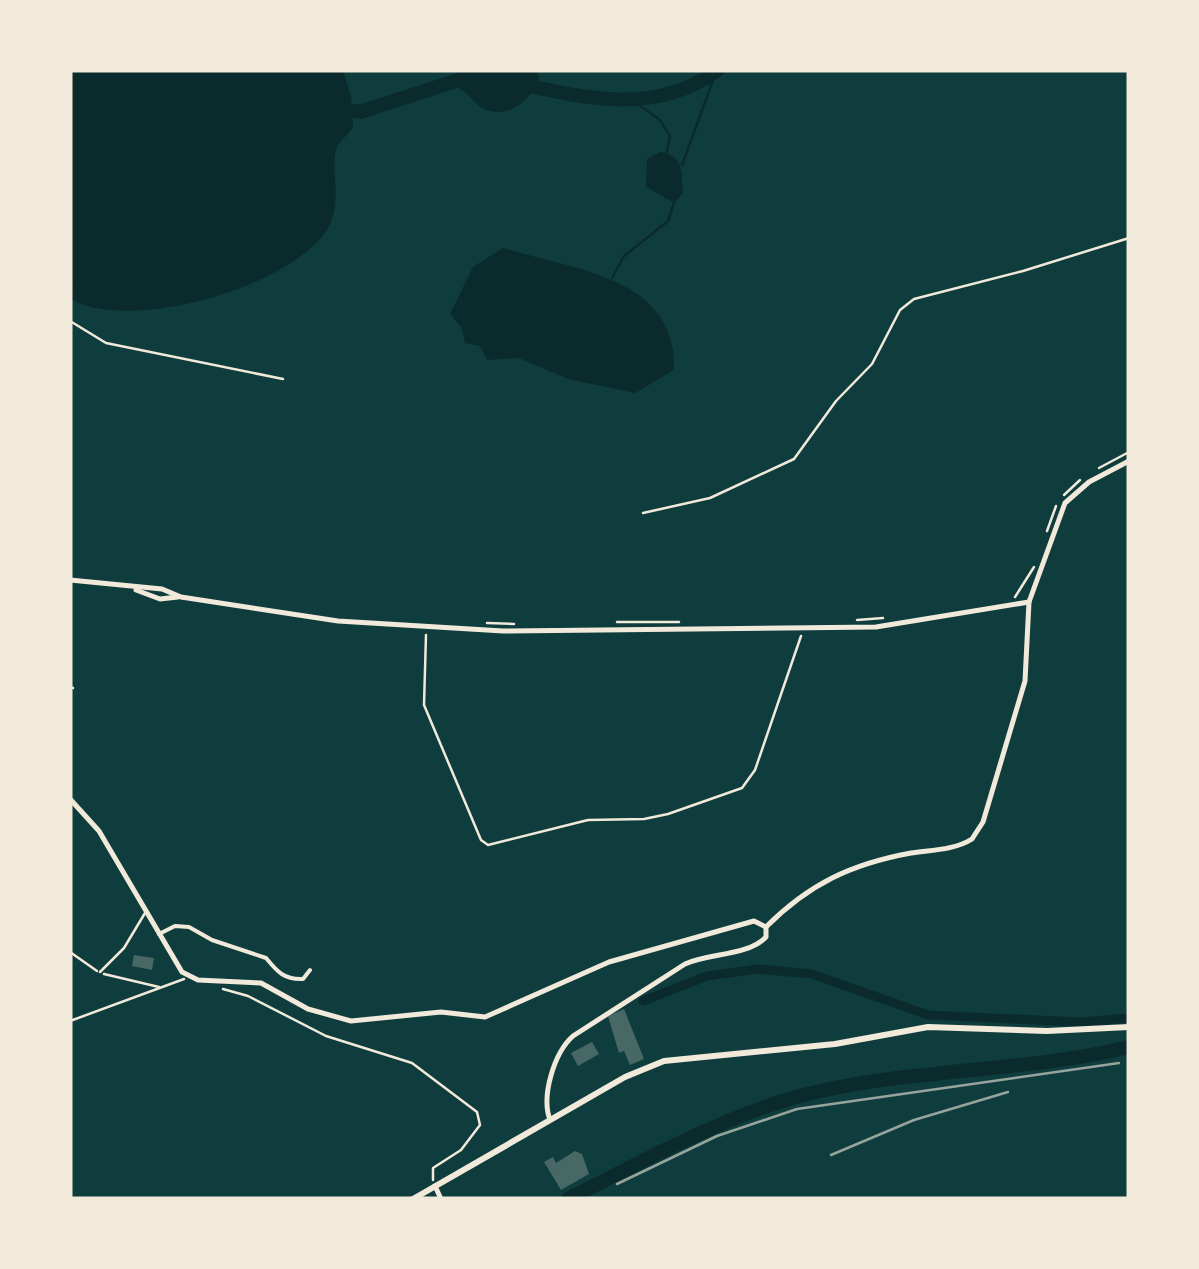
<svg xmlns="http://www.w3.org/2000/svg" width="1199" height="1269" font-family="'IBM Plex Sans',sans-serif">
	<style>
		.water { fill: #0a2a2b }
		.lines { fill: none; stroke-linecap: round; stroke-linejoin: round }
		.stream { stroke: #0a2a2b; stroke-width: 2.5 }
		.canal { stroke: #0a2a2b; stroke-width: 9 }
		.river { stroke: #0a2a2b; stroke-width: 14 }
		.building { fill: #486865 }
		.path { stroke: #f1e9da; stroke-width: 2.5 }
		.service { stroke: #f1e9da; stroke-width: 2.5 }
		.minor { stroke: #f1e9da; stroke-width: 4 }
		.tertiary { stroke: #f1e9da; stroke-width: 5 }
		.secondary { stroke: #f1e9da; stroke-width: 6 }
		.rail { stroke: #97a49c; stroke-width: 2.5 }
	</style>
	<rect width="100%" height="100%" fill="#0f3d3e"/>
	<g class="water">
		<path d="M 70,70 L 343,70 L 351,97 L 353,127 C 349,134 342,139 338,145 C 327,167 347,203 324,234 C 284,288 131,333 70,299 Z"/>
		<path d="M 458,70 L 536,70 L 539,78 C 530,101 508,121 482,108 C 472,102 470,93 458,88 Z"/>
		<path d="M 660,152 C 685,155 681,174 683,193 L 674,203 L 646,187 L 647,159 Z"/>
		<path d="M 503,248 C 570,269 678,276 674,370 L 635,393 L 568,379 L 519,358 L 487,360 L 480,346 L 465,343 L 462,328 L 450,314 L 473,267 Z"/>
	</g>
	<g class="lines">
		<g class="stream">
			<path d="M 633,101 L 659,119 L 670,136 L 667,152"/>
			<path d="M 682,165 L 716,72"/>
			<path d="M 612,278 L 624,256 L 668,221 L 674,203"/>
		</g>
		<path class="canal" d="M 643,1001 L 707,976 L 758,969 L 812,974 L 928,1015 L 1080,1022 L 1129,1018"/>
		<g class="river">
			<path d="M 517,83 C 586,99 658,115 718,70"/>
			<path d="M 335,107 L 360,112 L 471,76"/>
			<path d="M 568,1199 C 636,1165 704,1127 776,1103 C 887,1067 1014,1075 1129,1047"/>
		</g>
	</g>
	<g class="building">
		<path d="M 134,955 L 154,958 L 152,970 L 132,966 Z"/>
		<path d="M 624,1009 L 644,1059 L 630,1065 L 624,1051 L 619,1053 L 608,1016 Z"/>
		<path d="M 592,1042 L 599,1054 L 578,1066 L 571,1053 Z"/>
		<path d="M 575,1151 L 582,1154 L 589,1174 L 561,1190 L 544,1162 L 553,1157 L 556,1163 Z"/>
	</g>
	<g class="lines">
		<g class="path">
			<path d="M 70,285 L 71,287"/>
			<path d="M 70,321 L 106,343 L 283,379"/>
			<path d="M 1099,468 L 1129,452"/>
			<path d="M 1064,495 L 1080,480"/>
			<path d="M 643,513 L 710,498 L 794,459 L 836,401 L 872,364 L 900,310 L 914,299 L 1023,271 L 1129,238"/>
			<path d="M 1047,531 L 1056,506"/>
			<path d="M 1015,597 L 1034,567"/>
			<path d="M 857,620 L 883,618"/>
			<path d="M 617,622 L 679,622"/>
			<path d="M 487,623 L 514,624"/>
			<path d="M 426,635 L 424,705 L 481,840 L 488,845 L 588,820 L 644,819 L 668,814 L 742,788 L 755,770 L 801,636"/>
			<path d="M 70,952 L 97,971"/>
			<path d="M 104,974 L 159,987"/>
			<path d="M 223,989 L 248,996 L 326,1036 L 412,1063 L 477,1112 L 480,1125 L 461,1150 L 433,1168 L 433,1180"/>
			<path d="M 70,1021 L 184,979"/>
		</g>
		<g class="service">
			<path d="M 70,687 L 73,688"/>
			<path d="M 100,972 L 124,948 L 145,913"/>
		</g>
		<path class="minor" d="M 159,934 L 175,926 L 189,927 L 212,940 L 266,958 C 276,970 283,980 303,979 L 310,970"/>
		<g class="tertiary">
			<path d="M 70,580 L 162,589 L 181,597 L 338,621 L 503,631 L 876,627 L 1029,602 L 1065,503 L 1089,482 L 1129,461"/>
			<path d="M 136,590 L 160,599 L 178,597"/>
			<path d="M 70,799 L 99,831 L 182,972 L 198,980 L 261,983 L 308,1009 L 351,1021 L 441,1012 L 485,1017 L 609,962 L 754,921 L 766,927"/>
			<path d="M 550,1120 C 541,1096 554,1053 573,1036 L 685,964 C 709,953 748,956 766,937 L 766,927 C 809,884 851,864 911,853 C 930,850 955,850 972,839 L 983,822 L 1025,681 L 1029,602"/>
			<path d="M 435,1186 L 441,1199"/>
		</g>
		<path class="secondary" d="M 413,1199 L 625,1077 L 664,1061 L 835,1044 L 928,1027 L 1047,1031 L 1129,1027"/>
		<g class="rail">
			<path d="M 831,1155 L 914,1120 L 1008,1092"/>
			<path d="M 617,1184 L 717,1136 L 797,1109 L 1119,1063"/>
		</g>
	</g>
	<rect width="1199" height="1269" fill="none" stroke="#f1e9da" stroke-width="145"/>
</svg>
